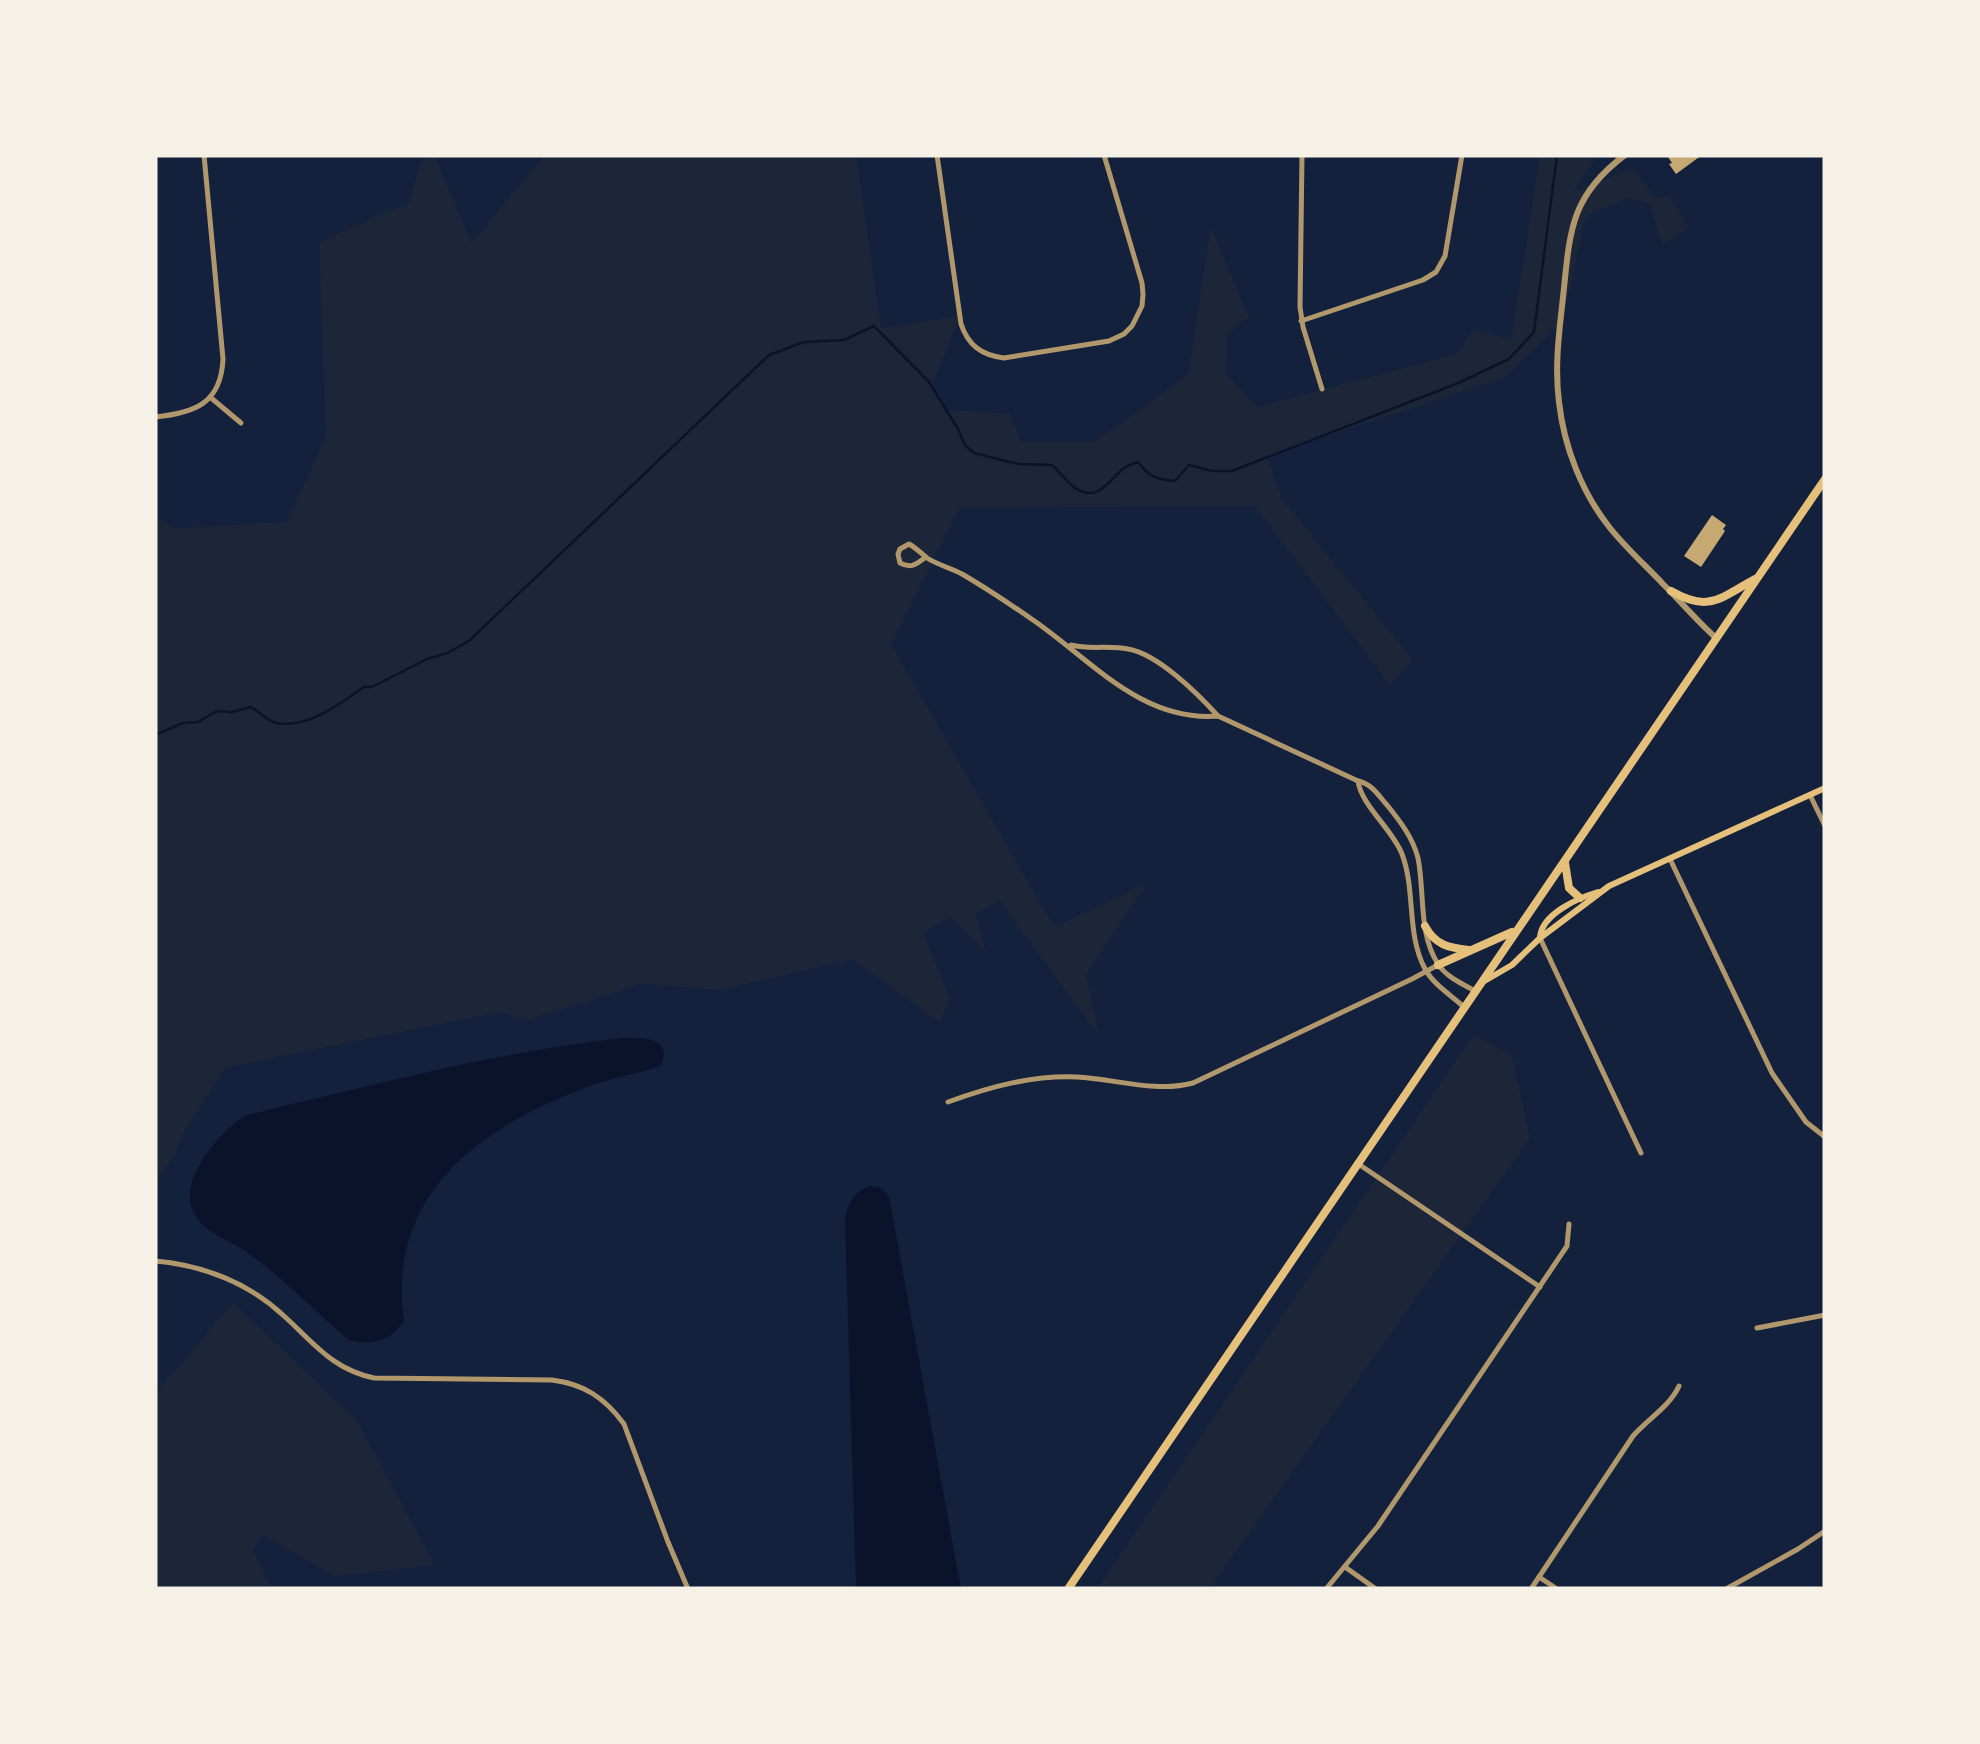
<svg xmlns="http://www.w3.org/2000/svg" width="1980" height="1744" font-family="'Public Sans',sans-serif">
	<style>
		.green { fill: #1d2539 }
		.water { fill: #0b132b }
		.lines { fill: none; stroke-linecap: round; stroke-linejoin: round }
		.stream { stroke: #0b132b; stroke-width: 2.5 }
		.building { fill: #c6a872 }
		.minor { stroke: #b1986c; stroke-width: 5 }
		.tertiary { stroke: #b1986c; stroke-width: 6 }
		.secondary { stroke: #e5c07b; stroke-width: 6 }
		.primary { stroke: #e5c07b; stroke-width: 8 }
	</style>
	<rect width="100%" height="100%" fill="#14213d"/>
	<g class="green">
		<path d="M 423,155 L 434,155 L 472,243 L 545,155 L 856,155 L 881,328 L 960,316 L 932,386 L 947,410 L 1010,414 L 1021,442 L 1094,442 L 1188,375 L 1211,227 L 1249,317 L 1227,334 L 1226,374 L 1257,407 L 1457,354 L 1473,330 L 1511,340 L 1540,155 L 1592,155 L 1596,157 L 1573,192 L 1633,168 L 1655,198 L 1670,197 L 1689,228 L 1662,245 L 1650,204 L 1628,198 L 1586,216 L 1562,322 L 1504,378 L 1267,456 L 1282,499 L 1413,660 L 1390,685 L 1255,506 L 959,508 L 891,644 L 1054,927 L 1146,884 L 1086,974 L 1099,1036 L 999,900 L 976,914 L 986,953 L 950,917 L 923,932 L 950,999 L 940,1022 L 852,959 L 722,990 L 642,984 L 527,1020 L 499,1012 L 225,1068 L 185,1130 L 173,1158 L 155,1182 L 155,518 L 176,528 L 287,522 L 326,436 L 319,242 L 409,202 Z"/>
		<path d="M 1474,1034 L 1512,1056 L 1530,1138 L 1209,1589 L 1097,1589 Z"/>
		<path d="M 233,1303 L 356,1419 L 435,1565 L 335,1576 L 263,1535 L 253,1549 L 271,1589 L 155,1589 L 155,1394 Z"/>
	</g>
	<g class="water">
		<path d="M 622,1038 C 643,1038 673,1036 661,1066 C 636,1074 611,1078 587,1087 C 480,1128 386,1193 404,1321 C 390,1342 372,1346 349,1340 C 315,1311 283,1278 248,1253 C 229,1239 204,1234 193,1211 C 178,1179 221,1130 246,1115 C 371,1086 495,1052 622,1038 Z"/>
		<path d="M 870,1186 L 881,1188 L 889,1196 L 961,1589 L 856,1589 L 845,1218 C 849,1202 854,1192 870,1186 Z"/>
	</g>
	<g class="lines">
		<path class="stream" d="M 155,735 L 183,723 L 198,722 L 217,711 L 232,712 L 251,707 C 260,712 267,721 277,723 C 309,729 340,703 364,687 L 372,687 L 427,659 L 448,653 L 470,640 L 769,355 L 804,342 L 844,340 L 874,326 L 929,382 L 958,429 L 965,445 L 974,453 L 1018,464 L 1052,465 C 1060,472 1067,482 1075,488 C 1098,503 1108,481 1123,469 C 1128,465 1132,464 1138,462 C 1149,477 1158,480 1175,481 L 1189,465 L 1212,471 L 1232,471 L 1456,384 L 1509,359 L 1534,332 L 1557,155"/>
	</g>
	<g class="building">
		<path d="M 1672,155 L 1702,155 L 1676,174 L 1669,164 L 1672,163 L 1668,157 Z"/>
		<path d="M 1712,515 L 1726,525 L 1723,529 L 1725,531 L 1701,567 L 1684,556 Z"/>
	</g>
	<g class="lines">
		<g class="minor">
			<path d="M 937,155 L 961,324 C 968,345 981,355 1004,358 L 1109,341 L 1124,334 L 1132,326 L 1142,306 L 1143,294 L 1142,283 L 1104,155"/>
			<path d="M 1302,155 L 1300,307 L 1303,327 L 1322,389"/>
			<path d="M 1301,321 L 1423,280 L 1436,272 L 1445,256 L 1462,155"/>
			<path d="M 210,397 L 241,423"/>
			<path d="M 155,417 C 194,413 221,404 223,359 L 204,155"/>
			<path d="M 926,557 C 916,564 912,569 900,563 L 898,554 L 900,549 L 909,544 C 916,548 921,553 927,558 C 938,565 951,568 962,574 C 986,588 1010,604 1033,620 C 1090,659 1141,722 1218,716 L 1358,781 C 1372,784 1378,795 1387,805 C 1400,821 1413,838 1418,858 C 1425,893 1418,933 1438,964 C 1446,977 1463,984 1475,991"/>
			<path d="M 1071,645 C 1090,650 1109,645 1128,649 C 1158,654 1198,694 1218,716"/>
			<path d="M 1358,781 C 1361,805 1393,830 1402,854 C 1416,891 1406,933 1425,969 C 1433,984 1452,996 1464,1007"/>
			<path d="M 1810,795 L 1825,826"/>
			<path d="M 1670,859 L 1772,1073 L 1806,1122 L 1825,1137"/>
			<path d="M 1540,938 L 1641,1153"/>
			<path d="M 948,1102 C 989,1087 1032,1075 1077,1077 C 1115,1079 1156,1093 1193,1083 L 1412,979 L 1438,965"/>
			<path d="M 1357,1163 L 1540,1287"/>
			<path d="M 155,1261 C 203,1265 249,1283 284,1316 C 314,1343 332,1369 374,1378 L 552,1380 C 584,1384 605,1398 624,1424 L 668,1542 L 688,1589"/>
			<path d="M 1757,1328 L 1825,1315"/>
			<path d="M 1345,1567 L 1376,1589"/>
			<path d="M 1539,1577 L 1557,1589"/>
			<path d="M 1326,1589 L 1378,1526 L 1567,1246 L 1569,1224"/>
			<path d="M 1531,1589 L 1633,1436 C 1648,1419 1670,1406 1679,1386"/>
			<path d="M 1726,1589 L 1798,1549 L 1825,1531"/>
		</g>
		<path class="tertiary" d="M 1625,155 C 1573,194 1570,227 1564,288 C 1560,326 1554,364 1559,402 C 1564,447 1582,493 1610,528 C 1626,548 1645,565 1663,584 C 1681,602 1697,621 1716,638"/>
		<g class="secondary">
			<path d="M 1540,937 C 1542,914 1578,898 1598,892"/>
			<path d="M 1481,983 L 1512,965 L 1540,938 L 1609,886 L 1825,788"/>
		</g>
		<g class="primary">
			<path d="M 1671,591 C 1709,613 1720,598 1755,579"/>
			<path d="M 1565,863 L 1569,888 L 1580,898"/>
			<path d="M 1425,926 C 1435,945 1449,948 1469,950"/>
			<path d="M 1438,965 L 1512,932"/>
			<path d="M 1068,1589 L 1825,479"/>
		</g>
	</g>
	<rect width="1980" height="1744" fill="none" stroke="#f6f1e7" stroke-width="315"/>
</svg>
